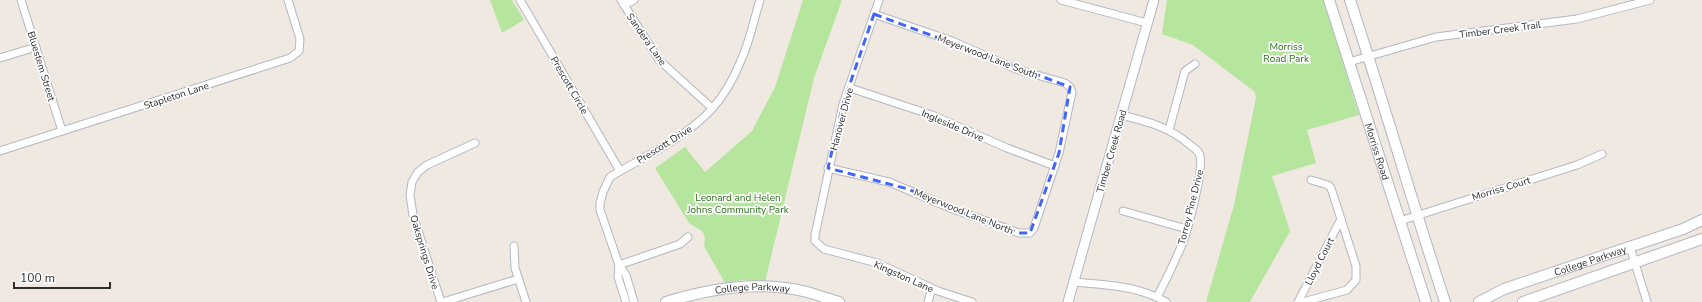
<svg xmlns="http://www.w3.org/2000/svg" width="1702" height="302" font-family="'Nunito Sans',sans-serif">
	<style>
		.green { fill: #b6e59e }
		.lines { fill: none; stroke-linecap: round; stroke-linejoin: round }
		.minor-casing { stroke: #b4b7c1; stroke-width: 9 }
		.tertiary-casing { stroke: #b4b7c1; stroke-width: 11 }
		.secondary-casing { stroke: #b4b7c1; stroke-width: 12 }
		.minor { stroke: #fff; stroke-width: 7 }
		.tertiary { stroke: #fff; stroke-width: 9 }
		.secondary { stroke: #fff; stroke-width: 10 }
		.marked { fill: none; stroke: #4264fb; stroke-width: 3; stroke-dasharray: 8 5; stroke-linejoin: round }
		.labels { text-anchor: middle; stroke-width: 3.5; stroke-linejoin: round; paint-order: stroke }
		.street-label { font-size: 10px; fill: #2e2e2e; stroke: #fff }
		.park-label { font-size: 10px; fill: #2c6e1b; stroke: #fff }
	</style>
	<rect width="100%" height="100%" fill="#efe9e1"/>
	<g class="green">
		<path d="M 490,0 L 512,0 L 524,20 L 502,33 Z"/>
		<path d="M 803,0 L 842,0 L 814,78 L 765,282 L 743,280 L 725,283 L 704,246 L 705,239 L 703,232 L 689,223 L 655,168 L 685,147 L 705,172 L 752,131 L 775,87 Z"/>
		<path d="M 1167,0 L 1324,0 L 1359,115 L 1307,130 L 1316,163 L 1272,176 L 1290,231 L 1250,302 L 1206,302 L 1234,205 L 1256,98 L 1255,92 L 1193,45 L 1162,34 Z"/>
	</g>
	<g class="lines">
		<g class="minor-casing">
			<g id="minor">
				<path d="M 21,0 L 62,131"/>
				<path d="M 520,0 L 620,171"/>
				<path d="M 621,0 L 659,60 L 712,108"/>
				<path d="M 879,0 L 843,104 L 815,235 L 815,241 L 824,249 L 877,263 L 938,291 L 972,302"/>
				<path d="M 1061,0 L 1147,23"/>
				<path d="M 624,5 L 634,0"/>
				<path d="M 0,58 L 36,47"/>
				<path d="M 1349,62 L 1436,37 L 1577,19 L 1650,0"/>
				<path d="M 850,88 L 932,115 L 1007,148 L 1055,166"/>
				<path d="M 1121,115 C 1146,121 1170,127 1190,145 C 1193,147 1197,150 1199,153 C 1206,165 1187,233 1181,247 C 1174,263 1165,282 1157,297"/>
				<path d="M 1169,130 L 1185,71 L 1195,64"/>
				<path d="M 0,151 L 290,58 L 299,51 L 300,39 L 288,0"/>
				<path d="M 828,168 L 889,182 L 953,209 L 1019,233 L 1030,233 L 1034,228 L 1059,153 L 1072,92 L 1070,87 L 1065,83 L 1016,69 L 952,41 L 874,14"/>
				<path d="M 1123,211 L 1187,229"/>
				<path d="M 1400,221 L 1577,165 L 1602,154"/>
				<path d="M 514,246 L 515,268 L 526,302"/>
				<path d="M 1630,247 L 1647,302"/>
				<path d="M 619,265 L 680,244 L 688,237"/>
				<path d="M 619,265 L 618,277 L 626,302"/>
				<path d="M 1073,282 C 1105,285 1137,285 1166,302"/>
				<path d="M 441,302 L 413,215 L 410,195 L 412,182 L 418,172 L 427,165 L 475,143"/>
				<path d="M 443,302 L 518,279"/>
				<path d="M 634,302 L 626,275 L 619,265 L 600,210 L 600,203 L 603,192 L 610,177 L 615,174 C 646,156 687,136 711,110 C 724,96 735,76 742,58 C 750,40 754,19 760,0"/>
				<path d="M 928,302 L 932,288"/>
				<path d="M 1298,302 L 1341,219"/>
				<path d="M 1303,302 L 1347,290 L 1356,280 L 1356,266 L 1331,188 L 1328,185 L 1311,180"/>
			</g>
		</g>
		<g class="tertiary-casing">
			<path id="tertiary" d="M 1068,302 L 1154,0"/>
		</g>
		<g class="secondary-casing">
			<g id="secondary">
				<path id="s1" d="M 1329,0 L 1426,302"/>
				<path d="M 1350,0 C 1383,100 1412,202 1445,302"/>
				<path id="s2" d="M 666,302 C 711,288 760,280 807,292 C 818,295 828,299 839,302"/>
				<path id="s3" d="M 1479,302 L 1504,289 L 1683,229 L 1702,220"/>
				<path d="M 1523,302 L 1702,239"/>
			</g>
		</g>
		<use href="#minor" class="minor"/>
		<use href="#tertiary" class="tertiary"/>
		<use href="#secondary" class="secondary"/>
	</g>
	<path class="marked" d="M 874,14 L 1070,87 L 1059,153 L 1030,233 L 1019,233 L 976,218 L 908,189 L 828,168 L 843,104 Z"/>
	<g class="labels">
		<g class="street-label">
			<text transform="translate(1500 29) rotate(-7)" y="4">Timber Creek Trail</text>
			<text transform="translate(647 39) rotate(55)" y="4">Sandera Lane</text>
			<text transform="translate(988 56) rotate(21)" y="4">Meyerwood Lane South</text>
			<text transform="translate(42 66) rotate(73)" y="4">Bluestem Street</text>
			<text transform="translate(570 85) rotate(60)" y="4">Prescott Circle</text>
			<text transform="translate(176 95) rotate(-18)" y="4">Stapleton Lane</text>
			<text transform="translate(841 119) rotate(-75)" y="4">Hanover Drive</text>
			<text transform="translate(953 125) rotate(23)" y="4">Ingleside Drive</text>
			<text transform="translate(664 144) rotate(-32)" y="4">Prescott Drive</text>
			<text transform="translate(1111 151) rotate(-74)" y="4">Timber Creek Road</text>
			<text dy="4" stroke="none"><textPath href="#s1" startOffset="159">Morriss Road</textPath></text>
			<text transform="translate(1501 188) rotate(-17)" y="4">Morriss Court</text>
			<text transform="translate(1190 207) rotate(-76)" y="4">Torrey Pine Drive</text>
			<text transform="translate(964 211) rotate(22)" y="4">Meyerwood Lane North</text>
			<text transform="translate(425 252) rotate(73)" y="4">Oaksprings Drive</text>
			<text dy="4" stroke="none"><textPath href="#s3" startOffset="119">College Parkway</textPath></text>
			<text transform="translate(1319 261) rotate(-63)" y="4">Lloyd Court</text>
			<text transform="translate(904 276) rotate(24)" y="4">Kingston Lane</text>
			<text dy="4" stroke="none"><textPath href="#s2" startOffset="88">College Parkway</textPath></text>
		</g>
		<g class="park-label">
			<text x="1286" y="50">Morriss<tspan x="1286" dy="12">Road Park</tspan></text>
			<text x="738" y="201">Leonard and Helen<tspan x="738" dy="12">Johns Community Park</tspan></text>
		</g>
	</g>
	<path d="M14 282v6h96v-6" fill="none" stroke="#2e2e2e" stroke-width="2"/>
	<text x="20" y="282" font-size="12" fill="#2e2e2e" stroke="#ffffff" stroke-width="3" paint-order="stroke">100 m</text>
</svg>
